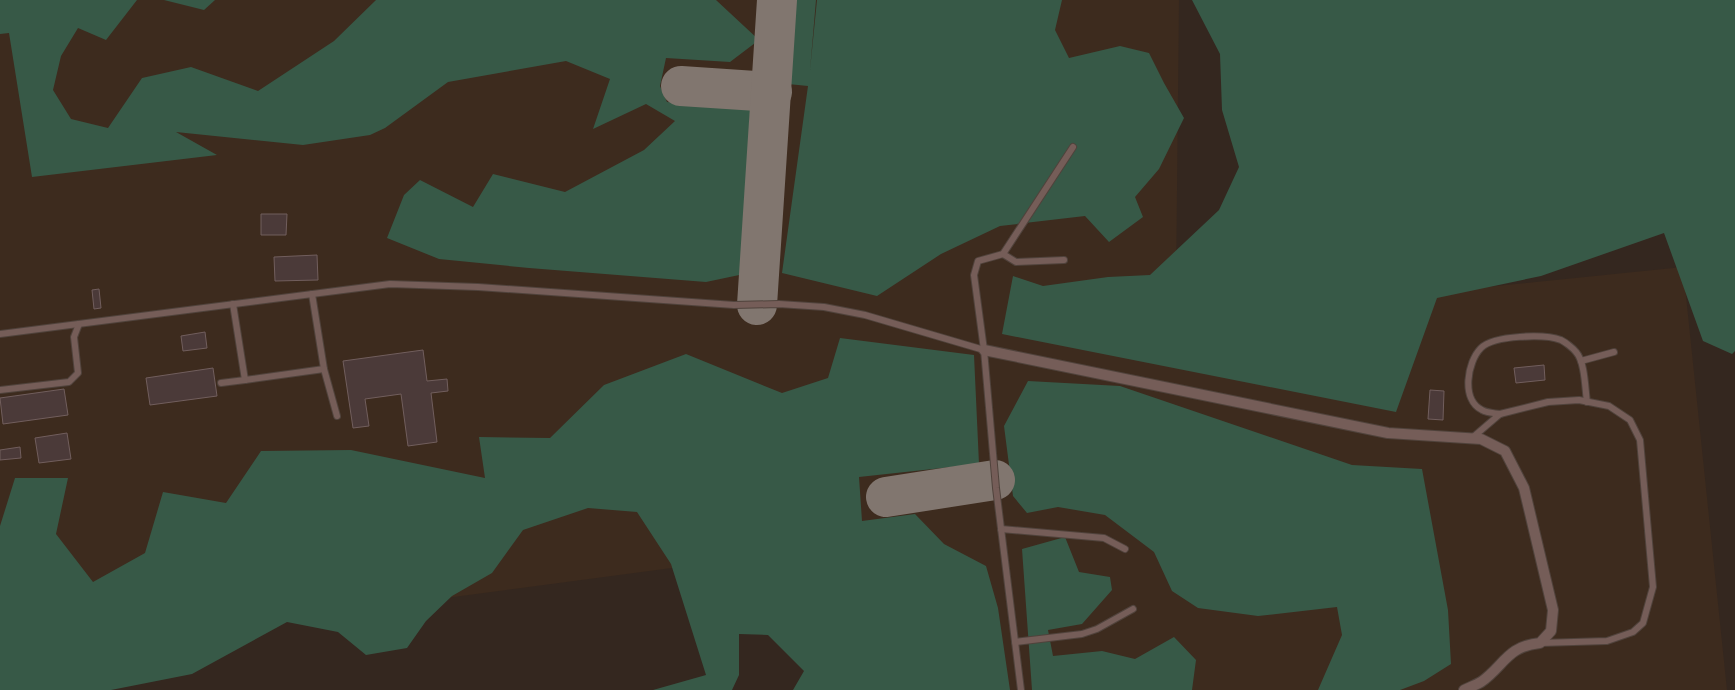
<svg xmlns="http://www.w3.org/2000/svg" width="1735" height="690" font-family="Lora,serif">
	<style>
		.built { fill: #3d2b1e }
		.green { fill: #375947 }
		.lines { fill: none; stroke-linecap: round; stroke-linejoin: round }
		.taxiway { stroke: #81766f; stroke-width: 40 }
		.building { fill: #4b3a39; stroke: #715e5d }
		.service-casing { stroke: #50433c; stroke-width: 8 }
		.minor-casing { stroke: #50433c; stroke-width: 12 }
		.service { stroke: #755d58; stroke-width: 6 }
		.minor { stroke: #755d58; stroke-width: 10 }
	</style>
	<rect width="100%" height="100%" fill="#34271f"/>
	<path class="built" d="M 0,0 L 1179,0 L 1176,286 L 1378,298 L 1683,267 L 1727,690 L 878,690 L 831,547 L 0,657 Z"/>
	<g class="green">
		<path d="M 0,0 L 137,0 L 106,40 L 78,28 L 61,56 L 53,90 L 71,119 L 108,128 L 142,78 L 191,67 L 258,91 L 334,41 L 376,0 L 716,0 L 759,40 L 730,62 L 666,58 L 660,86 L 667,102 L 693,104 L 724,96 L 751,103 L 749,126 L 759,135 L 757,236 L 744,274 L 706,282 L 529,268 L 439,259 L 387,238 L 404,195 L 420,180 L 473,207 L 493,174 L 565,192 L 644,150 L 675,121 L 646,104 L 593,129 L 610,79 L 566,61 L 448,82 L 385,128 L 370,135 L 303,145 L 176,132 L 217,155 L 32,177 L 9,33 L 0,34 Z"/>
		<path d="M 164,0 L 215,0 L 204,10 Z"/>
		<path d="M 793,0 L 816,0 L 810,70 L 817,0 L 1062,0 L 1055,30 L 1069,58 L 1120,46 L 1149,53 L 1164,83 L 1184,118 L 1159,169 L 1135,197 L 1143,217 L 1109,242 L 1085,216 L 1000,226 L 941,254 L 877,296 L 782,273 L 808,86 L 788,84 Z"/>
		<path d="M 1192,0 L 1735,0 L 1735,351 L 1732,354 L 1703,341 L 1664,233 L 1541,276 L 1437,298 L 1396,412 L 1002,334 L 1013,276 L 1043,286 L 1108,277 L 1150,275 L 1219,210 L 1239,167 L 1222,110 L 1220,54 Z"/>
		<path d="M 840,338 L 974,355 L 979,464 L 859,477 L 862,521 L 915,514 L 944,544 L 986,566 L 998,608 L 1010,690 L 793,690 L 804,671 L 768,635 L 739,634 L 739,675 L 732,690 L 653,690 L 706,675 L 671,564 L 637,512 L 588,508 L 523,530 L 492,573 L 452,596 L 426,621 L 407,648 L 366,655 L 338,632 L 287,622 L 192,674 L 111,690 L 0,690 L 0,526 L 15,478 L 68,478 L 56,534 L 93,582 L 145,553 L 163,492 L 226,503 L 261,451 L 351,450 L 485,478 L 479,437 L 550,438 L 604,385 L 686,354 L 782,393 L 828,378 Z"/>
		<path d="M 1028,381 L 1120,386 L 1352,465 L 1422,469 L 1448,610 L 1451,664 L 1424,681 L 1400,690 L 1318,690 L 1342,635 L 1337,607 L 1258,616 L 1198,608 L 1172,591 L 1154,552 L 1105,515 L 1058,507 L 1027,513 L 1013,496 L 1004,426 Z"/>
		<path d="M 1065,537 L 1079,572 L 1110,577 L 1112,590 L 1082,624 L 1048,630 L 1053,656 L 1102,651 L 1135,659 L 1174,637 L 1196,660 L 1192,690 L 1032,690 L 1022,549 Z"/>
	</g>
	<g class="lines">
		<g class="taxiway">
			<path d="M 681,86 L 772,92"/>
			<path d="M 757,305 L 777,0"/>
			<path d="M 886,497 L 995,480"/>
		</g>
	</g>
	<g class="building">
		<path d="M 261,214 L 287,214 L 286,235 L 261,235 Z"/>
		<path d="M 317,255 L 318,280 L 275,281 L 274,257 Z"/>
		<path d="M 99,289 L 101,308 L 94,309 L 92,290 Z"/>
		<path d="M 205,332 L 207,348 L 183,351 L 181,336 Z"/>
		<path d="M 423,350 L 427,381 L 447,379 L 448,391 L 431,393 L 437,442 L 408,446 L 401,394 L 365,399 L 369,426 L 353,428 L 343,361 Z"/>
		<path d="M 1544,365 L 1545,380 L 1516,383 L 1514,368 Z"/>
		<path d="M 213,368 L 217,396 L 150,405 L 146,378 Z"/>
		<path d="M 64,389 L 68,415 L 3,424 L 0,398 Z"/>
		<path d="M 1430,390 L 1444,391 L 1443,420 L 1428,419 Z"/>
		<path d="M 67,433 L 71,459 L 39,463 L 35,438 Z"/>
		<path d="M 20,447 L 21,458 L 0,460 L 0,450 Z"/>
	</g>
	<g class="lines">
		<g class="service-casing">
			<g id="service">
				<path d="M 1003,254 L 1016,262 L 1064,260"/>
				<path d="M 233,304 L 245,380 L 324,369 L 312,294"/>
				<path d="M 0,334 L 390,284 L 478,287 L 734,305 L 779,304 L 824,307 L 865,315 L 984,350"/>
				<path d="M 1581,361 L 1614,352"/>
				<path d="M 324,369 L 337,416"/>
				<path d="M 221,383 L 245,380"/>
				<path d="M 0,390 L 69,382 L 78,373 L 74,337 L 79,324"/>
				<path d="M 1500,414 C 1494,413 1487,413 1482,410 C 1461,400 1467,362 1481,348 C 1494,335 1545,334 1561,340 C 1565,342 1573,348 1576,352 C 1585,362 1585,388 1587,402"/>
				<path d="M 1472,438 L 1500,414 L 1548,402 L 1579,400 L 1609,406 L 1630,420 L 1640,440 L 1653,587 L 1643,623 L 1633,632 L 1607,641 L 1540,643"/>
				<path d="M 1001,529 L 1104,538 L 1125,549"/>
				<path d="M 1015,642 L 1082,634 L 1097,629 L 1133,609"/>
				<path d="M 1021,690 L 996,488 L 984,350 L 974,275 L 978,261 L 1003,254 L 1073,147"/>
			</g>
		</g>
		<g class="minor-casing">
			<path id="minor" d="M 984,350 L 1388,433 L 1481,439 L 1505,451 L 1524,488 L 1553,610 L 1551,631 L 1540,643 C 1507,646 1504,666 1481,682 C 1476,685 1470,687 1464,690"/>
		</g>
		<use href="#service" class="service"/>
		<use href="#minor" class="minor"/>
	</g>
</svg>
